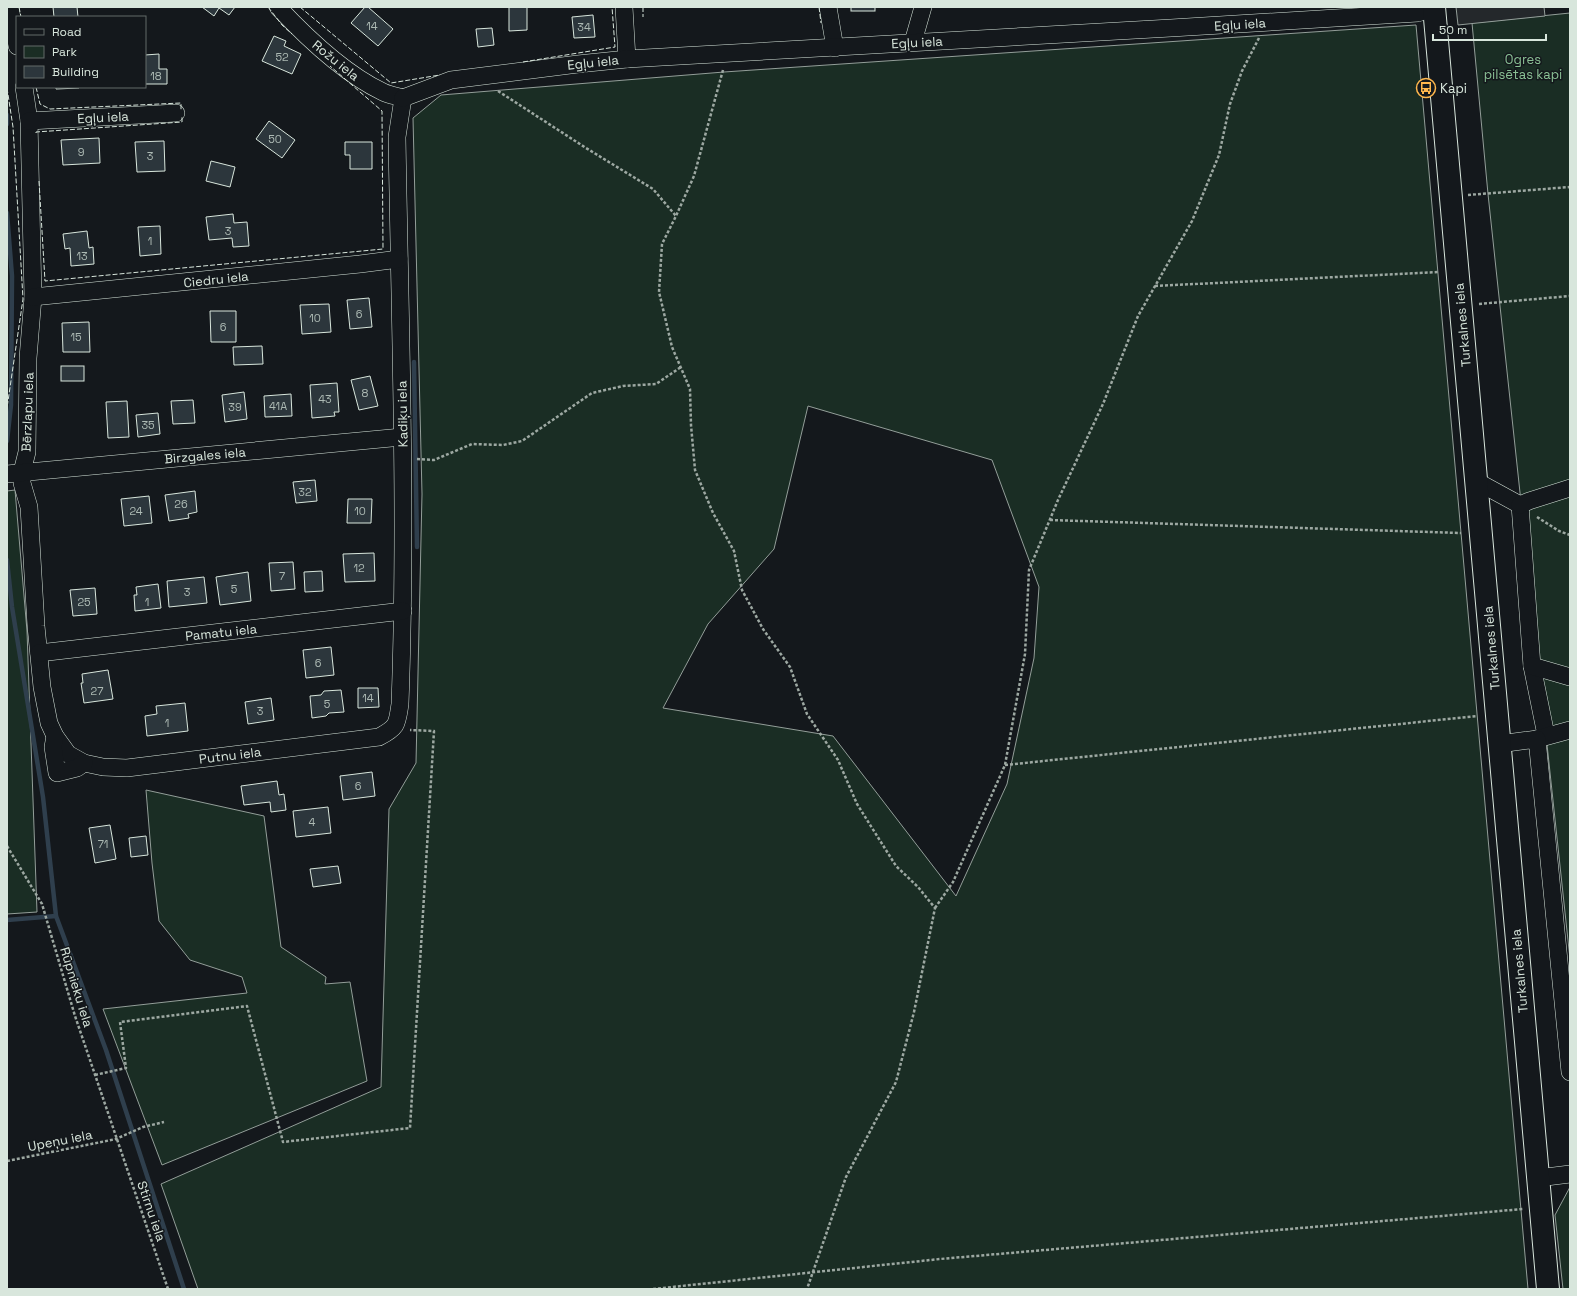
<svg xmlns="http://www.w3.org/2000/svg" width="1577" height="1296" font-family="'Space Grotesk',sans-serif">
	<style>
		.green { fill: #1a2d24; stroke: #939e99; fill-rule: evenodd }
		.parking { fill: #24282b; stroke: #939e99 }
		.lines { fill: none; stroke-linecap: round; stroke-linejoin: round }
		.stream { stroke: #2f3f4d; stroke-width: 4.5 }
		.building { fill: #2c363c; stroke: #d8e6dc }
		.minor-casing { stroke: #d8e6dc; stroke-width: 18 }
		.major-casing { stroke: #d8e6dc; stroke-width: 24 }
		.path { stroke: #9da8a2; stroke-width: 2.5; stroke-dasharray: 3 2; stroke-linecap: butt }
		.minor { stroke: #14181c; stroke-width: 17 }
		.major { stroke: #14181c; stroke-width: 22 }
		.fence { stroke: #d8e6dc; stroke-width: 1; stroke-dasharray: 5 2; stroke-linecap: butt }
		.labels { text-anchor: middle; stroke-width: 3; stroke-linejoin: round; paint-order: stroke }
		.number-label { font-size: 11px; fill: #adbab4 }
		.street-label { font-size: 13px; fill: #d8e6dc; stroke: #14181c }
		.park-label { font-size: 13px; fill: #8ac095; stroke: #14181c }
		.poi-label { font-size: 13px; fill: #d8e6dc; stroke: #14181c; text-anchor: start }
	</style>
	<rect width="100%" height="100%" fill="#14181c"/>
	<g class="green">
		<path d="M 1570,13 L 1570,959 L 1488,194 L 1472,23 Z"/>
		<path d="M 1416,25 L 1528,1289 L 198,1289 L 161,1184 L 381,1087 L 389,809 L 416,763 L 422,494 L 413,118 L 441,95 L 724,72 ZM 808,406 L 992,460 L 1039,587 L 1034,658 L 1007,784 L 956,896 L 833,736 L 663,708 L 708,624 L 774,549 Z"/>
		<path d="M 15,490 L 27,631 L 37,912 L 7,914 L 7,491 Z"/>
		<path d="M 146,790 L 264,816 L 281,947 L 326,977 L 325,984 L 350,982 L 367,1081 L 162,1165 L 103,1009 L 247,993 L 242,977 L 190,960 L 159,921 L 152,863 Z"/>
		<path d="M 1570,1187 L 1570,1289 L 1563,1289 L 1555,1215 Z"/>
	</g>
	<path class="parking" d="M 1456,7 L 1544,7 L 1545,16 L 1458,25 Z"/>
	<g class="lines">
		<g class="stream">
			<path d="M 7,115 L 7,124"/>
			<path d="M 7,213 L 12,276 L 11,405 L 7,441"/>
			<path d="M 414,362 L 417,547"/>
			<path d="M 7,560 L 12,607 L 43,797 L 56,916 L 106,1050 L 184,1289"/>
			<path d="M 7,920 L 56,916"/>
		</g>
	</g>
	<g class="building">
		<path d="M 53,7 L 77,7 L 78,17 L 54,17 Z"/>
		<path d="M 202,7 L 235,7 L 229,15 L 219,8 L 214,16 Z"/>
		<path d="M 365,7 L 368,7 L 393,29 L 378,46 L 351,23 Z"/>
		<path d="M 509,7 L 527,7 L 527,30 L 509,31 Z"/>
		<rect x="851" y="7" width="24" height="4"/>
		<path d="M 593,15 L 595,37 L 574,38 L 572,17 Z"/>
		<path d="M 492,28 L 494,45 L 478,47 L 476,29 Z"/>
		<path d="M 274,36 L 286,41 L 284,46 L 301,54 L 292,74 L 262,61 Z"/>
		<path d="M 159,54 L 159,69 L 167,69 L 167,84 L 145,84 L 145,55 Z"/>
		<path d="M 56,87 L 79,87 L 79,88 L 56,89 Z"/>
		<path d="M 269,121 L 295,140 L 282,158 L 256,139 Z"/>
		<path d="M 99,138 L 100,163 L 63,165 L 61,140 Z"/>
		<path d="M 164,141 L 165,171 L 137,172 L 135,142 Z"/>
		<path d="M 345,142 L 372,142 L 372,169 L 350,169 L 350,155 L 345,155 Z"/>
		<path d="M 211,161 L 235,167 L 230,187 L 206,181 Z"/>
		<path d="M 233,214 L 234,223 L 247,222 L 249,246 L 233,247 L 232,238 L 209,240 L 206,217 Z"/>
		<path d="M 160,226 L 161,254 L 140,256 L 138,227 Z"/>
		<path d="M 87,231 L 89,248 L 93,247 L 94,264 L 71,266 L 70,248 L 65,249 L 63,234 Z"/>
		<path d="M 369,298 L 372,327 L 350,329 L 347,300 Z"/>
		<path d="M 329,304 L 331,332 L 302,334 L 300,305 Z"/>
		<path d="M 210,311 L 236,311 L 236,342 L 211,342 Z"/>
		<path d="M 89,322 L 90,352 L 63,352 L 62,323 Z"/>
		<path d="M 262,346 L 263,364 L 234,365 L 233,347 Z"/>
		<rect x="61" y="366" width="23" height="15"/>
		<path d="M 370,376 L 378,406 L 359,410 L 351,380 Z"/>
		<path d="M 337,383 L 339,412 L 334,412 L 335,416 L 312,418 L 310,385 Z"/>
		<path d="M 244,392 L 247,419 L 225,422 L 222,395 Z"/>
		<path d="M 291,394 L 292,416 L 265,417 L 264,396 Z"/>
		<path d="M 193,400 L 195,423 L 173,424 L 171,401 Z"/>
		<path d="M 127,401 L 129,437 L 108,438 L 106,402 Z"/>
		<path d="M 158,413 L 160,434 L 138,437 L 136,415 Z"/>
		<path d="M 315,480 L 317,501 L 296,503 L 293,482 Z"/>
		<path d="M 195,491 L 197,512 L 188,514 L 189,518 L 169,521 L 165,495 Z"/>
		<path d="M 149,496 L 152,523 L 124,526 L 121,499 Z"/>
		<path d="M 348,499 L 372,499 L 371,523 L 347,523 Z"/>
		<path d="M 374,553 L 375,581 L 345,582 L 343,554 Z"/>
		<path d="M 293,562 L 295,589 L 271,591 L 269,563 Z"/>
		<path d="M 322,571 L 323,591 L 305,592 L 304,572 Z"/>
		<path d="M 248,572 L 251,601 L 220,605 L 216,577 Z"/>
		<path d="M 204,577 L 207,603 L 169,607 L 167,581 Z"/>
		<path d="M 158,584 L 161,608 L 135,611 L 134,595 L 137,595 L 136,587 Z"/>
		<path d="M 95,588 L 97,614 L 73,616 L 70,590 Z"/>
		<path d="M 331,647 L 334,675 L 306,678 L 303,650 Z"/>
		<path d="M 108,670 L 113,699 L 84,703 L 81,683 L 83,683 L 82,674 Z"/>
		<path d="M 358,688 L 378,688 L 379,707 L 358,708 Z"/>
		<path d="M 341,690 L 344,712 L 329,713 L 326,716 L 312,718 L 310,696 L 321,695 L 324,691 Z"/>
		<path d="M 271,698 L 274,720 L 248,724 L 245,702 Z"/>
		<path d="M 185,703 L 188,731 L 147,736 L 145,716 L 157,714 L 156,706 Z"/>
		<path d="M 372,772 L 375,796 L 343,800 L 340,776 Z"/>
		<path d="M 277,781 L 279,795 L 284,794 L 286,810 L 271,812 L 270,802 L 244,805 L 241,786 Z"/>
		<path d="M 328,807 L 331,833 L 296,837 L 293,811 Z"/>
		<path d="M 110,825 L 116,859 L 95,863 L 89,828 Z"/>
		<path d="M 146,836 L 148,855 L 131,857 L 129,838 Z"/>
		<path d="M 338,866 L 341,883 L 313,887 L 310,869 Z"/>
	</g>
	<g class="lines">
		<g class="minor-casing">
			<g id="minor">
				<path d="M 10,7 L 17,46"/>
				<path d="M 278,7 C 307,38 345,74 383,92 C 389,95 396,96 403,98"/>
				<path d="M 624,7 L 627,59"/>
				<path d="M 828,7 L 835,48"/>
				<path d="M 913,42 L 923,7"/>
				<path d="M 24,87 L 29,121 L 33,297 L 28,358 L 27,452 L 22,472 L 22,483 L 29,507 L 36,626 L 42,687 L 49,723 L 55,736 L 68,754 L 84,763 L 103,767 L 127,768 L 379,737 C 398,727 397,724 400,704 C 407,515 400,326 397,137 L 403,98"/>
				<path d="M 403,98 L 451,80 L 578,64 L 627,59 L 1171,28 L 1418,13 L 1433,7"/>
				<path d="M 29,121 L 176,113"/>
				<path d="M 33,297 L 360,264 L 399,259"/>
				<path d="M 7,474 L 402,437"/>
				<path d="M 1476,481 L 1520,505 L 1532,666 L 1546,735"/>
				<path d="M 1520,505 L 1529,501 L 1570,488"/>
				<path d="M 39,653 L 403,611"/>
				<path d="M 1532,666 L 1570,677"/>
				<path d="M 55,736 L 53,747 L 57,773 L 77,768 L 84,763"/>
				<path d="M 1537,739 L 1570,730"/>
				<path d="M 1499,744 L 1537,739 L 1570,1072"/>
				<path d="M 1538,1178 L 1570,1174"/>
			</g>
		</g>
		<g class="major-casing">
			<path id="major" d="M 1434,7 L 1548,1289"/>
		</g>
		<g class="path">
			<path d="M 723,70 L 694,176 L 676,216 L 662,244 L 659,292 L 672,347 L 690,389 L 691,425 L 695,470 L 713,513 L 734,551 L 742,590 L 763,629 L 790,667 L 807,714 L 838,760 L 857,804 L 896,866 L 918,887 L 935,908 L 914,1012 L 896,1082 L 846,1177 L 807,1289"/>
			<path d="M 498,91 L 586,148 L 653,189 L 676,216"/>
			<path d="M 1468,195 L 1570,187"/>
			<path d="M 1155,286 L 1438,272"/>
			<path d="M 1479,304 L 1570,296"/>
			<path d="M 417,459 L 434,460 L 472,444 L 503,445 L 522,441 L 592,393 L 623,386 L 656,384 L 681,367"/>
			<path d="M 1537,517 L 1559,531 L 1570,535"/>
			<path d="M 1050,520 L 1461,533"/>
			<path d="M 1005,765 L 1477,716"/>
			<path d="M 7,846 L 42,904 L 75,1016 L 168,1289"/>
			<path d="M 935,908 L 953,882 L 1005,765 L 1025,654 L 1029,570 L 1058,500 L 1103,404 L 1138,316 L 1192,221 L 1219,155 L 1230,104 L 1242,71 L 1259,38"/>
			<path d="M 95,1075 L 126,1068 L 120,1022 L 247,1006 L 283,1142 L 410,1128 L 434,731 L 410,730"/>
			<path d="M 7,1161 L 116,1139 L 143,1127 L 164,1122"/>
			<path d="M 653,1289 L 940,1259 L 1523,1209"/>
		</g>
		<use href="#minor" class="minor"/>
		<use href="#major" class="major"/>
		<g class="fence">
			<path d="M 19,7 L 21,17"/>
			<path d="M 268,7 L 282,25 L 292,34"/>
			<path d="M 300,7 L 391,83 L 440,75"/>
			<path d="M 643,7 L 643,17"/>
			<path d="M 819,7 L 821,23"/>
			<path d="M 523,62 L 615,47 L 612,7"/>
			<path d="M 36,87 L 40,104 L 50,109 L 181,103 L 181,110"/>
			<path d="M 7,88 L 13,127 L 23,299 L 7,408"/>
			<path d="M 36,133 L 36,132 L 182,122 L 182,116"/>
			<path d="M 39,181 L 45,281 L 383,249 L 382,111 L 330,66"/>
		</g>
	</g>
	<defs>
		<g id="bus-ring" transform="scale(1)"><circle r="9.5" fill="#14181c" stroke="#ffb74d" stroke-width="1.5"/><path d="M-5-6H5V4H4V6H2V4H-2V6H-4V4H-5ZM-3.5-4V0h7V-4ZM-3.5 1.2v1.5H-2V1.2ZM2 1.2v1.5H3.5V1.2Z" fill="#ffb74d"/></g>
	</defs>
	<g fill-rule="evenodd">
		<use href="#bus-ring" x="1426" y="88"/>
	</g>
	<g class="labels">
		<g class="number-label">
			<text x="372" y="30">14</text>
			<text x="584" y="31">34</text>
			<text x="282" y="61">52</text>
			<text x="156" y="80">18</text>
			<text x="275" y="143">50</text>
			<text x="81" y="156">9</text>
			<text x="150" y="160">3</text>
			<text x="228" y="235">3</text>
			<text x="150" y="245">1</text>
			<text x="82" y="260">13</text>
			<text x="359" y="318">6</text>
			<text x="315" y="322">10</text>
			<text x="223" y="331">6</text>
			<text x="76" y="341">15</text>
			<text x="365" y="397">8</text>
			<text x="325" y="403">43</text>
			<text x="278" y="410">41A</text>
			<text x="235" y="411">39</text>
			<text x="148" y="429">35</text>
			<text x="305" y="496">32</text>
			<text x="181" y="508">26</text>
			<text x="136" y="515">24</text>
			<text x="360" y="515">10</text>
			<text x="359" y="572">12</text>
			<text x="282" y="580">7</text>
			<text x="234" y="593">5</text>
			<text x="187" y="596">3</text>
			<text x="84" y="606">25</text>
			<text x="147" y="606">1</text>
			<text x="318" y="667">6</text>
			<text x="97" y="695">27</text>
			<text x="368" y="702">14</text>
			<text x="327" y="708">5</text>
			<text x="260" y="715">3</text>
			<text x="167" y="727">1</text>
			<text x="358" y="790">6</text>
			<text x="312" y="826">4</text>
			<text x="103" y="848">71</text>
		</g>
		<g class="street-label">
			<text transform="translate(1240 24) rotate(-4)" y="5">Egļu iela</text>
			<text transform="translate(917 42) rotate(-3)" y="5">Egļu iela</text>
			<text transform="translate(336 60) rotate(39)" y="5">Rožu iela</text>
			<text transform="translate(593 62) rotate(-6)" y="5">Egļu iela</text>
			<text transform="translate(103 117) rotate(-3)" y="5">Egļu iela</text>
			<text transform="translate(216 279) rotate(-6)" y="5">Ciedru iela</text>
			<text transform="translate(1462 325) rotate(-95)" y="5">Turkalnes iela</text>
			<text transform="translate(27 412) rotate(-88)" y="5">Bērzlapu iela</text>
			<text transform="translate(402 414) rotate(-91)" y="5">Kadiķu iela</text>
			<text transform="translate(205 455) rotate(-5)" y="5">Birzgales iela</text>
			<text transform="translate(221 632) rotate(-6)" y="5">Pamatu iela</text>
			<text transform="translate(1491 648) rotate(-95)" y="5">Turkalnes iela</text>
			<text transform="translate(230 755) rotate(-7)" y="5">Putnu iela</text>
			<text transform="translate(1519 971) rotate(-95)" y="5">Turkalnes iela</text>
			<text transform="translate(77 987) rotate(73)" y="5">Rūpnieku iela</text>
			<text transform="translate(60 1140) rotate(-11)" y="5">Upeņu iela</text>
			<text transform="translate(152 1211) rotate(71)" y="5">Stirnu iela</text>
		</g>
		<g class="park-label">
			<text x="1523" y="64">Ogres<tspan x="1523" dy="15">pilsētas kapi</tspan></text>
		</g>
		<g class="poi-label">
			<text x="1440" y="93">Kapi</text>
		</g>
	</g>
	<rect width="1577" height="1296" fill="none" stroke="#d8e6dc" stroke-width="16"/>
	<rect x="16" y="16" width="130" height="72" fill="#14181c" stroke="#626a69"/>
	<rect x="24" y="29" width="20" height="6" fill="#14181c" stroke="#626a69"/>
	<text x="52" y="36" font-size="12" fill="#d8e6dc">Road</text>
	<rect x="24" y="46" width="20" height="12" fill="#1a2d24" stroke="#626a69"/>
	<text x="52" y="56" font-size="12" fill="#d8e6dc">Park</text>
	<rect x="24" y="66" width="20" height="12" fill="#2c363c" stroke="#626a69"/>
	<text x="52" y="76" font-size="12" fill="#d8e6dc">Building</text>
	<path d="M1433 34v6h113v-6" fill="none" stroke="#d8e6dc" stroke-width="2"/>
	<text x="1439" y="34" font-size="12" fill="#d8e6dc" stroke="#14181c" stroke-width="3" paint-order="stroke">50 m</text>
</svg>
